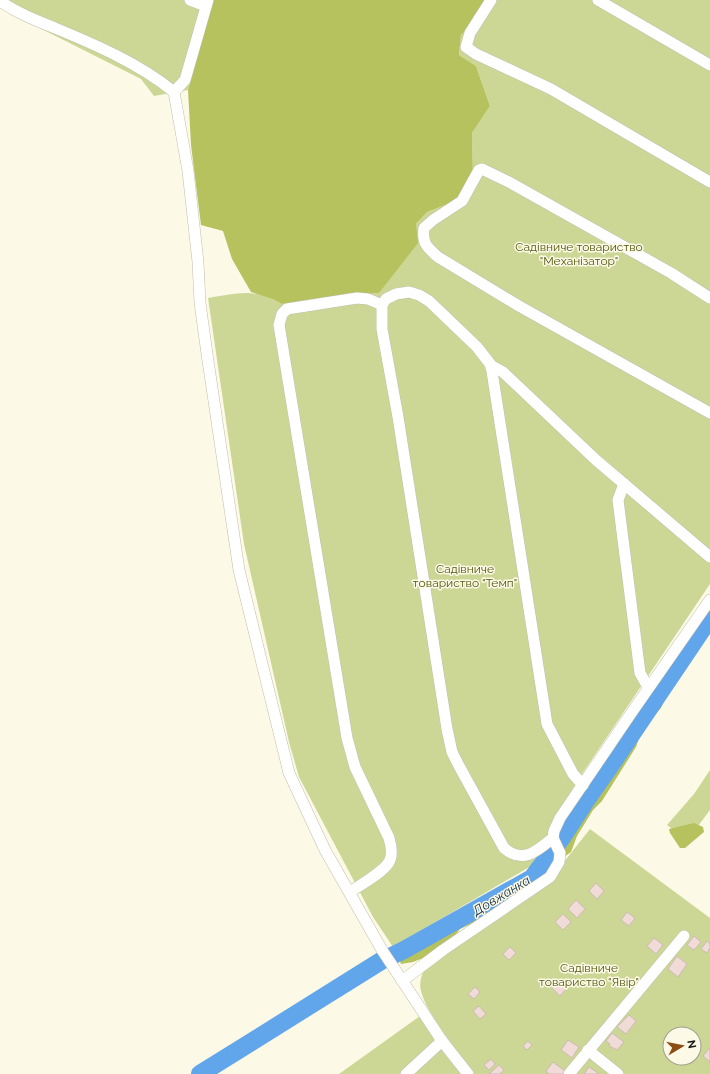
<svg xmlns="http://www.w3.org/2000/svg" width="710" height="1074" font-family="Raleway,sans-serif">
	<style>
		.green { fill: #cdd795; fill-rule: evenodd }
		.forest { fill: #b6c25e }
		.lines { fill: none; stroke-linecap: round; stroke-linejoin: round }
		.river { stroke: #61a5eb; stroke-width: 18 }
		.building { fill: #f0dbd7; stroke: #cdb9b5 }
		.minor-casing { stroke: #c1bead; stroke-width: 12 }
		.minor { stroke: #fff; stroke-width: 11 }
		.labels { text-anchor: middle; stroke-width: 3; stroke-linejoin: round; paint-order: stroke }
		.park-label { font-size: 12px; fill: #535910; stroke: #fcf9e7 }
		.water-label { font-size: 13px; font-style: italic; fill: #0f2b47; stroke: #fcf9e7 }
	</style>
	<rect width="100%" height="100%" fill="#fcf9e7"/>
	<g class="green">
		<path d="M 0,0 L 213,0 L 188,90 L 154,96 L 141,79 L 12,14 Z"/>
		<path d="M 487,0 L 710,0 L 710,584 L 576,783 L 531,866 L 393,947 L 373,917 L 299,777 L 289,742 L 244,544 L 208,298 C 235,294 257,287 282,304 L 327,297 L 379,293 L 416,224 L 427,212 L 456,201 L 473,177 L 472,133 L 490,106 L 476,66 L 459,55 L 461,35 L 474,23 Z"/>
		<path d="M 710,770 L 710,810 L 698,826 L 675,831 L 667,825 L 694,794 Z"/>
		<path d="M 590,829 L 710,918 L 710,1074 L 474,1074 C 460,1055 426,1013 421,991 C 419,983 421,977 424,970 L 552,877 ZM 670,1034 L 694,1034 L 694,1058 L 670,1058 Z"/>
		<path d="M 420,1016 L 461,1074 L 339,1074 Z"/>
	</g>
	<g class="forest">
		<path d="M 213,0 L 487,0 L 474,23 L 461,35 L 459,55 L 476,66 L 490,106 L 472,133 L 473,177 L 456,201 L 427,212 L 416,224 L 418,243 L 379,293 L 327,297 L 282,304 L 273,299 L 251,292 L 232,259 L 223,231 L 201,225 L 191,145 L 188,90 Z"/>
		<path d="M 702,620 L 708,621 L 710,623 C 710,627 678,676 673,685 L 673,688 L 670,687 L 661,708 L 642,729 L 636,747 L 602,801 L 593,810 L 577,836 L 571,852 L 564,857 L 559,873 L 531,888 L 516,890 L 506,902 L 496,910 L 486,912 L 475,922 L 460,929 L 454,937 L 426,957 L 413,962 L 401,964 L 396,950 L 402,945 L 414,941 L 458,915 L 469,905 L 500,887 L 532,872 L 543,851 L 556,843 L 581,794 L 596,779 L 602,765 L 650,697 L 666,667 Z"/>
		<path d="M 694,823 L 703,827 L 704,832 L 685,848 L 680,848 L 670,833 L 669,829 Z"/>
	</g>
	<g class="lines">
		<path class="river" d="M 200,1074 L 381,961 L 404,950 L 532,878 L 561,839 L 587,799 L 615,759 L 710,618"/>
	</g>
	<g class="building">
		<path d="M 596,883 L 604,891 L 597,899 L 589,891 Z"/>
		<path d="M 576,900 L 585,909 L 577,918 L 568,909 Z"/>
		<path d="M 627,912 L 635,918 L 629,926 L 621,920 Z"/>
		<path d="M 563,914 L 571,922 L 563,930 L 555,922 Z"/>
		<path d="M 694,936 L 701,942 L 694,950 L 687,945 Z"/>
		<path d="M 654,938 L 663,945 L 656,954 L 647,946 Z"/>
		<path d="M 707,941 L 710,944 L 710,948 L 707,953 L 701,949 Z"/>
		<path d="M 510,947 L 516,953 L 509,960 L 503,954 Z"/>
		<path d="M 677,956 L 687,964 L 678,977 L 668,969 Z"/>
		<path d="M 558,981 L 567,988 L 560,996 L 552,988 Z"/>
		<path d="M 475,987 L 480,992 L 474,999 L 468,994 Z"/>
		<path d="M 479,1006 L 486,1014 L 480,1019 L 473,1011 Z"/>
		<path d="M 629,1015 L 636,1021 L 626,1034 L 617,1027 Z"/>
		<path d="M 612,1033 L 624,1042 L 617,1050 L 609,1046 L 610,1044 L 606,1041 Z"/>
		<path d="M 568,1040 L 579,1047 L 572,1058 L 561,1050 Z"/>
		<path d="M 528,1041 L 532,1045 L 527,1050 L 523,1046 Z"/>
		<path d="M 710,1048 L 710,1062 L 703,1056 Z"/>
		<path d="M 491,1059 L 495,1064 L 489,1070 L 484,1065 Z"/>
		<path d="M 553,1062 L 565,1071 L 563,1074 L 549,1074 L 546,1071 Z"/>
		<path d="M 499,1065 L 504,1070 L 500,1074 L 489,1074 Z"/>
		<path d="M 589,1067 L 598,1073 L 597,1074 L 584,1074 Z"/>
	</g>
	<g class="lines">
		<g class="minor-casing">
			<g id="minor">
				<path d="M 190,0 L 206,6"/>
				<path d="M 491,0 L 470,33 L 466,47 L 476,54 L 551,89 L 710,182"/>
				<path d="M 598,0 L 710,65"/>
				<path d="M 0,1 C 17,13 35,20 55,28 C 96,45 140,64 174,92 L 188,171 L 198,262 L 200,303 L 207,354 L 239,570 L 289,773 L 325,850 L 382,950 L 442,1041 L 468,1074"/>
				<path d="M 174,92 L 185,80 L 208,0"/>
				<path d="M 710,298 L 671,273 L 509,182 L 482,169 L 479,170 L 462,201 L 433,220 L 424,228 C 422,244 427,247 438,257 L 519,306 L 710,413"/>
				<path d="M 491,368 L 494,367 L 503,372 L 596,460 L 710,557"/>
				<path d="M 624,484 L 618,500 L 640,673 L 648,687"/>
				<path d="M 553,838 C 536,852 523,864 504,848 L 458,764 L 452,752 L 447,729 L 398,417 L 382,329 L 382,305 L 386,299 L 396,294 L 409,292 L 419,295 L 429,301 L 477,347 L 491,365 L 547,724 L 573,774 L 583,785"/>
				<path d="M 350,892 C 360,885 386,871 390,860 C 393,853 391,845 389,838 L 355,767 L 347,738 L 279,325 L 282,314 L 287,309 L 357,298 L 368,299 L 382,305"/>
				<path d="M 402,981 L 443,950 L 550,877 L 559,862 L 560,853 L 553,838 L 554,831 L 560,818 L 632,712 L 710,600"/>
				<path d="M 588,1050 L 618,1074"/>
				<path d="M 406,1074 L 442,1041"/>
				<path d="M 569,1074 L 684,936"/>
			</g>
		</g>
		<use href="#minor" class="minor"/>
	</g>
	<g class="labels">
		<g class="park-label">
			<text x="579" y="251">Садівниче товариство<tspan x="579" dy="14">"Механізатор"</tspan></text>
			<text x="465" y="573">Садівниче<tspan x="465" dy="14">товариство "Темп"</tspan></text>
			<text x="589" y="972">Садівниче<tspan x="589" dy="14">товариство "Явір"</tspan></text>
		</g>
		<g class="water-label">
			<text transform="translate(501 895) rotate(-31)" y="5">Довжанка</text>
		</g>
	</g>
	<g transform="translate(682 1046) rotate(80)"><circle r="19" fill="#fcf9e7" stroke="#a19f91"/>
	<path d="M0-3L7 15L0 10L-7 15Z" fill="#8c4d14"/>
	<text y="-6" font-size="11" font-weight="bold" text-anchor="middle" fill="#181711">N</text>
	</g>
</svg>
